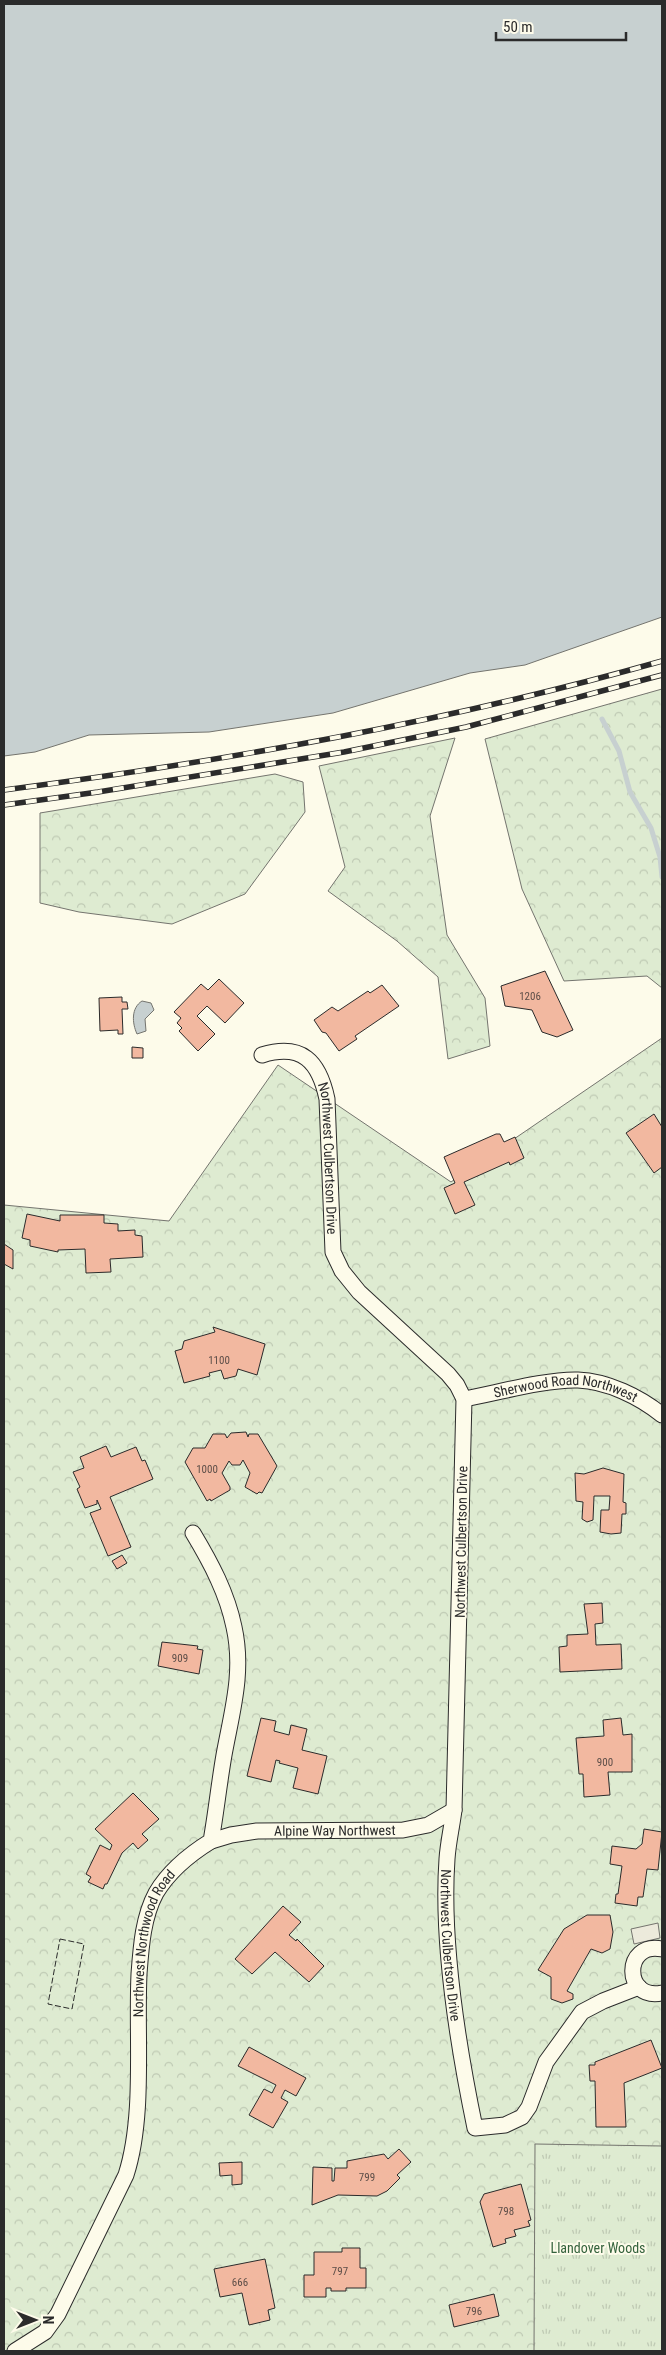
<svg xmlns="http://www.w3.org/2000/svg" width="666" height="2355" font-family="'Roboto Condensed',sans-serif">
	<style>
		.forest { fill: url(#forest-crowns); stroke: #74746e }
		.park { fill: url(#park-tufts); stroke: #74746e }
		.parking { fill: #eceadb; stroke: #74746e }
		.water { fill: #c7d0d0; stroke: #74746e }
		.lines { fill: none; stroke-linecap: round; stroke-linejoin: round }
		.stream { stroke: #c7d0d0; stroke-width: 5 }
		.building { fill: #f2b8a0; stroke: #2b2b2b }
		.street-casing { stroke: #2b2b2b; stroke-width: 17 }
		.street { stroke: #fdfbea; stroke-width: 15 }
		.rail-casing { stroke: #2b2b2b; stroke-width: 5.5 }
		.rail { stroke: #fdfbea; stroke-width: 4; stroke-dasharray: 11; stroke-linecap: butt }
		.fence { stroke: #2b2b2b; stroke-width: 1; stroke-dasharray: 6 2.5; stroke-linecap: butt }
		.labels { text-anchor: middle; stroke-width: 4; stroke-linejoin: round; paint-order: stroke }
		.number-label { font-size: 11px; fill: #5d4e48 }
		.street-label { font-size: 14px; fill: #2b2b2b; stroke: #fdfbea }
		.park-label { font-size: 14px; fill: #34623c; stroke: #fdfbea }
	</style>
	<defs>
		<pattern id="forest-crowns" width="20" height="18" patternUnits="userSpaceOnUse" patternTransform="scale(1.25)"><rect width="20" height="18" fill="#deebd1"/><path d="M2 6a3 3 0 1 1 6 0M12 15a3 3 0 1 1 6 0" fill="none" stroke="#bfcab4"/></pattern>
		<pattern id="park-tufts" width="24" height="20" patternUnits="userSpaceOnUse" patternTransform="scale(1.25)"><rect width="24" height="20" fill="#deebd1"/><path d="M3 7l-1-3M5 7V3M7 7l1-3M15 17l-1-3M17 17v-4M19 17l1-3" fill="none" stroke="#bfcab4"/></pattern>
	</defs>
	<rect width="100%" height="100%" fill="#fdfbea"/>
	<g class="forest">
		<path d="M 662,689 L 662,988 L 647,976 L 564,981 L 522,889 L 485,739 Z"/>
		<path d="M 455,738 L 430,816 L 447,935 L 485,998 L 490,1046 L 448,1059 L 438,977 L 397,941 L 328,891 L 345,867 L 319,766 Z"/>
		<path d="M 275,774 L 303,782 L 305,812 L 245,894 L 172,924 L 79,912 L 40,903 L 40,813 Z"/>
		<path d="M 662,1038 L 662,2351 L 4,2351 L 4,1205 L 169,1221 L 278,1065 L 451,1182 Z"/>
	</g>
	<path class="park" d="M 535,2144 L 662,2146 L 662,2351 L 534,2351 Z"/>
	<path class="parking" d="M 658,1923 L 660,1938 L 634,1944 L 631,1929 Z"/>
	<g class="water">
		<path d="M 4,4 L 662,4 L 662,617 L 525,665 L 470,673 L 333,713 L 209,732 L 89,735 L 35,752 L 4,756 Z"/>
		<path d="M 142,1001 L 151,1003 L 154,1010 L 145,1019 L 146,1031 L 137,1034 C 132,1023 131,1008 142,1001 Z"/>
	</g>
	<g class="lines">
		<path class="stream" d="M 602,719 L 619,751 L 630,792 L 651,828 L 660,857 L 662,877"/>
	</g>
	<g class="building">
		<path d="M 545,971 L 573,1030 L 557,1037 L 542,1032 L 532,1010 L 505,1006 L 501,986 Z"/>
		<path d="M 219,979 L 244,1003 L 225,1023 L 207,1006 L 197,1016 L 215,1034 L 198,1051 L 179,1031 L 182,1028 L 177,1023 L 181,1018 L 174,1012 L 201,984 L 208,990 Z"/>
		<path d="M 382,985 L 399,1006 L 355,1036 L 357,1039 L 339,1051 L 326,1033 L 322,1032 L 314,1020 L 332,1007 L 338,1011 L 368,991 L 370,993 Z"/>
		<path d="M 122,997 L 122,1002 L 127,1002 L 128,1009 L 122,1009 L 123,1034 L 118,1034 L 118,1030 L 100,1031 L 99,998 Z"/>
		<path d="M 132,1047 L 143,1048 L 143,1058 L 132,1058 Z"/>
		<path d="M 654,1114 L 662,1127 L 662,1167 L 654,1173 L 626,1133 Z"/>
		<path d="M 496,1134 L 500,1134 L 504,1142 L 515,1137 L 524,1158 L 510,1165 L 509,1162 L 464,1182 L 475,1205 L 455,1214 L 444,1188 L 455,1183 L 444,1157 Z"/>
		<path d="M 27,1214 L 60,1221 L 60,1215 L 104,1215 L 104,1223 L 118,1224 L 118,1231 L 135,1230 L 135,1235 L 142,1236 L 143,1257 L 110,1259 L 111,1272 L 86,1273 L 85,1249 L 58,1250 L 58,1252 L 30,1246 L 30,1240 L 22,1238 Z"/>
		<path d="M 4,1244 L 13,1250 L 13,1269 L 4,1264 Z"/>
		<path d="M 213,1327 L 265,1344 L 257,1375 L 238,1369 L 236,1376 L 224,1379 L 221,1370 L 209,1373 L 210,1376 L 184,1383 L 175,1351 L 182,1349 L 184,1341 L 215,1332 Z"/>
		<path d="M 246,1432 L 248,1437 L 249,1434 L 258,1434 L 277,1466 L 262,1493 L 259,1492 L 257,1494 L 245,1487 L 250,1473 L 243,1460 L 240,1465 L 232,1465 L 229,1461 L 222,1473 L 230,1487 L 230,1490 L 211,1501 L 210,1499 L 207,1501 L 185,1462 L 193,1448 L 205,1448 L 213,1434 L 225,1434 L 227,1438 L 231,1433 Z"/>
		<path d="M 106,1446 L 111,1457 L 136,1447 L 142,1461 L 145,1460 L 153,1479 L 110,1497 L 131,1547 L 108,1556 L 90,1513 L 101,1509 L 97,1500 L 97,1504 L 85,1508 L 77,1489 L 80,1487 L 73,1472 L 84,1468 L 80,1457 Z"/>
		<path d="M 603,1468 L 624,1474 L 623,1502 L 626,1503 L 626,1514 L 622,1514 L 621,1533 L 611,1534 L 600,1532 L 601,1510 L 609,1510 L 610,1496 L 594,1496 L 593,1520 L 587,1522 L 582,1519 L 583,1502 L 576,1501 L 575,1473 L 584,1474 Z"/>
		<path d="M 122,1555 L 127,1563 L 117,1569 L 112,1561 Z"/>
		<path d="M 602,1603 L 603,1623 L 595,1624 L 596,1645 L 621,1644 L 622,1669 L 560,1672 L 559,1647 L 567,1646 L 567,1635 L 588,1634 L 584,1604 Z"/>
		<path d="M 162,1642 L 198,1646 L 197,1649 L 203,1650 L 199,1674 L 158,1666 Z"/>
		<path d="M 261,1718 L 276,1721 L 274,1731 L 289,1735 L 291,1725 L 307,1729 L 302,1750 L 327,1756 L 318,1794 L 293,1788 L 298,1768 L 279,1763 L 280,1761 L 276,1760 L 271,1782 L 247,1776 Z"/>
		<path d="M 621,1718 L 623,1735 L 632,1734 L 632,1772 L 608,1772 L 610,1795 L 584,1797 L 583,1774 L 579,1774 L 576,1738 L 604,1736 L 603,1720 Z"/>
		<path d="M 133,1793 L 159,1819 L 142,1834 L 148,1840 L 138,1849 L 133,1843 L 122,1853 L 107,1884 L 105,1884 L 103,1889 L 88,1882 L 91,1877 L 86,1874 L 100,1845 L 110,1850 L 112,1845 L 95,1829 Z"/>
		<path d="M 644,1829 L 662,1832 L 658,1870 L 647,1869 L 643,1897 L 638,1897 L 637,1906 L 615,1903 L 616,1894 L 618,1894 L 622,1866 L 610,1864 L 612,1846 L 636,1849 L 642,1844 Z"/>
		<path d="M 283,1906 L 301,1922 L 289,1935 L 296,1941 L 297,1939 L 324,1966 L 309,1982 L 275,1952 L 252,1974 L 235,1959 Z"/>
		<path d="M 587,1915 L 610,1915 L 613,1932 L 610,1949 L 602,1953 L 591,1949 L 567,1991 L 573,1994 L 573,1999 L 562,2003 L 551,1999 L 551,1977 L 538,1970 L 564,1929 Z"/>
		<path d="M 651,2040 L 662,2068 L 624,2083 L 626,2127 L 596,2127 L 595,2081 L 590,2081 L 589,2065 L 595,2065 L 595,2062 Z"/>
		<path d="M 249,2047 L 306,2078 L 296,2096 L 285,2090 L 281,2098 L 288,2102 L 273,2128 L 249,2115 L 264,2089 L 272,2093 L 276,2085 L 238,2066 Z"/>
		<path d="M 399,2149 L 411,2162 L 397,2175 L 400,2178 L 387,2191 L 377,2196 L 338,2195 L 312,2205 L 313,2167 L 332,2168 L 332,2181 L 334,2181 L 335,2168 L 347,2168 L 347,2161 L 384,2154 L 388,2159 Z"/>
		<path d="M 242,2162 L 242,2184 L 232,2185 L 232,2175 L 220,2176 L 219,2163 Z"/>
		<path d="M 521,2184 L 531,2220 L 528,2221 L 530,2226 L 514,2230 L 516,2236 L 505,2239 L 506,2243 L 493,2247 L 480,2202 L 484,2194 Z"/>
		<path d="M 342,2248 L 360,2248 L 360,2268 L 366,2268 L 366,2288 L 346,2288 L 346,2291 L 331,2291 L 331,2288 L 326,2288 L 326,2297 L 304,2297 L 304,2275 L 314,2275 L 314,2252 L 342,2252 Z"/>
		<path d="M 265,2259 L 275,2308 L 268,2310 L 270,2320 L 249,2325 L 242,2293 L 220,2297 L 214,2269 Z"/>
		<path d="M 494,2294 L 499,2316 L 454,2327 L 449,2305 Z"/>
	</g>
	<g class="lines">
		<g class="street-casing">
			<g id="street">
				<path id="s1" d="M 262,1055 C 302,1043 319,1061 327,1099 L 333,1252 L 342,1271 L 359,1292 L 448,1374 L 457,1385 L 464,1399 L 454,1810 C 452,1826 448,1843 447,1859 C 441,1943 458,2046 475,2128 L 505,2125 L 522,2117 L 529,2107 L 546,2062 L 582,2012 L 603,2001 L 639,1987"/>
				<path id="s2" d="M 464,1399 C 497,1393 546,1379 578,1380 C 607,1381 640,1397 662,1415"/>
				<path id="s3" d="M 211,1841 L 231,1835 L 257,1831 L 403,1830 L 428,1825 L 454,1810"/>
				<path d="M 662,1949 C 623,1941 623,2001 662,1993"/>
				<path id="s4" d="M 15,2351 L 45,2332 L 58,2314 L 126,2175 C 145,2116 136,2037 139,1974 C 141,1947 143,1917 156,1893 C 169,1871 190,1854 211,1841 C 216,1813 219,1784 224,1755 C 232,1711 244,1672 234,1627 C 227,1593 211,1563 193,1533"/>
			</g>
		</g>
		<use href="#street" class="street"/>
		<g class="rail-casing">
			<g id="rail">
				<path d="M 4,790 C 226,761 447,722 662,661"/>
				<path d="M 4,805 L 98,792 L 344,752 L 466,727 L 662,675"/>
			</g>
		</g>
		<use href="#rail" class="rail"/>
		<path class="fence" d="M 60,1939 L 84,1944 L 72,2009 L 48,2004 Z"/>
	</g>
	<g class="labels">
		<g class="number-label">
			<text x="530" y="1000">1206</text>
			<text x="219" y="1364">1100</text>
			<text x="207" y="1473">1000</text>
			<text x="180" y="1662">909</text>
			<text x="605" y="1766">900</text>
			<text x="367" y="2181">799</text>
			<text x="506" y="2215">798</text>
			<text x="340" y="2275">797</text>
			<text x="240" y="2286">666</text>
			<text x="474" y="2315">796</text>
		</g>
		<g class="street-label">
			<text dy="5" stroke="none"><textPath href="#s1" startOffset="152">Northwest Culbertson Drive</textPath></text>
			<text dy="5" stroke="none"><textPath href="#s2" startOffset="104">Sherwood Road Northwest</textPath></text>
			<text transform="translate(461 1542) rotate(-89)" y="5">Northwest Culbertson Drive</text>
			<text dy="5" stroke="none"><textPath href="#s3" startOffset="125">Alpine Way Northwest</textPath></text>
			<text dy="5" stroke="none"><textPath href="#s4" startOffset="448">Northwest Northwood Road</textPath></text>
			<text dy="5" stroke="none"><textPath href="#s1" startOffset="992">Northwest Culbertson Drive</textPath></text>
		</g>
		<g class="park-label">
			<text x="598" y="2253">Llandover Woods</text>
		</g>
	</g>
	<rect width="666" height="2355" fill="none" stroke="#2b2b2b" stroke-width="10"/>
	<g transform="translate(35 2320) rotate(90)" stroke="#fdfbea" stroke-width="4" paint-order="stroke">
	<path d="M0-4L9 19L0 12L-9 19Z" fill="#2b2b2b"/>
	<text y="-8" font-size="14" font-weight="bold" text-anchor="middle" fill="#2b2b2b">N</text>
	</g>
	<path d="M496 32v8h130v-8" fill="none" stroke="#2b2b2b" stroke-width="2.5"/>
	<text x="503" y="32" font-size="15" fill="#2b2b2b" stroke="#fdfbea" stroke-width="4" paint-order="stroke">50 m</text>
</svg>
